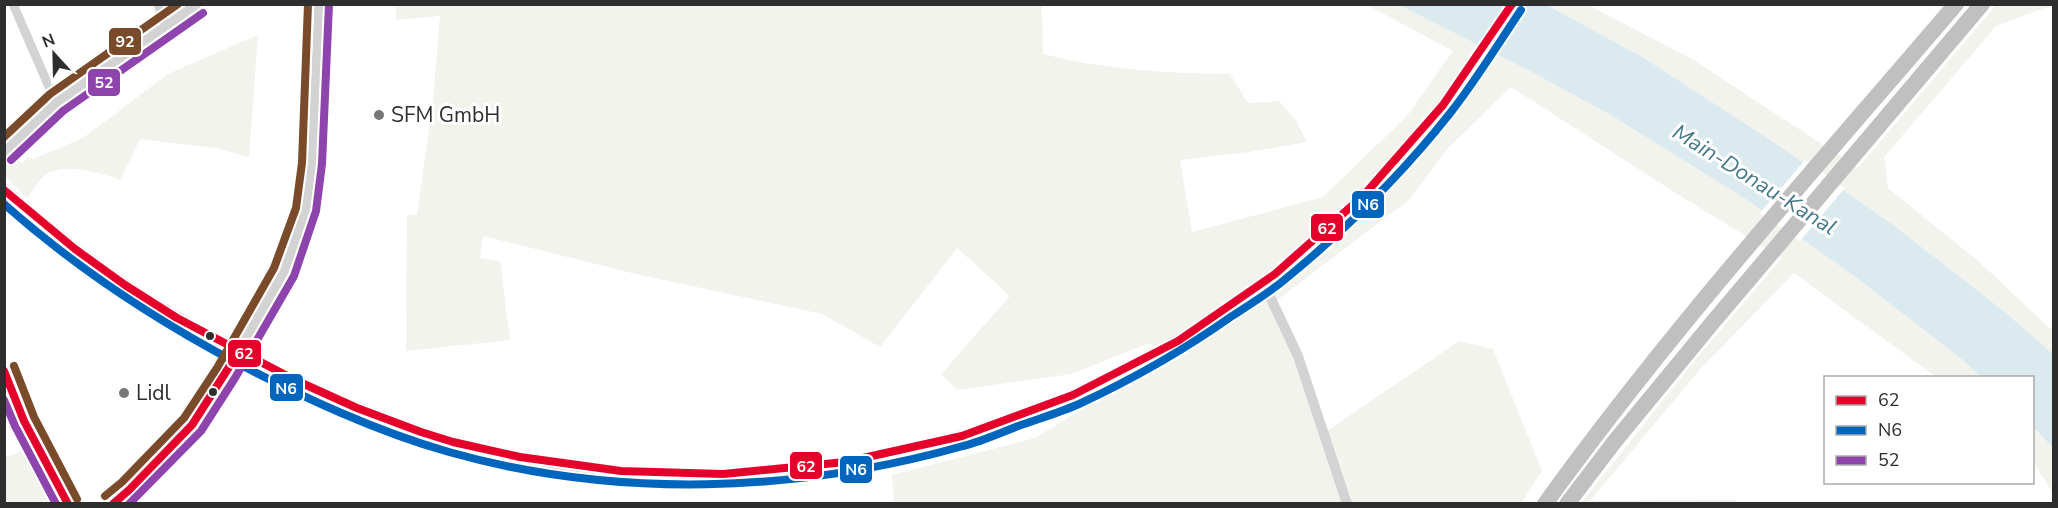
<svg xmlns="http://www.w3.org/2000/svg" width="2058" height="508" font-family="'Nunito Sans',sans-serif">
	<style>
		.green { fill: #f1f3ec }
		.water { fill: #dbeaef }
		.pier { fill: #fff }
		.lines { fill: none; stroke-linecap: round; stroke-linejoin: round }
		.minor { stroke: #d3d3d3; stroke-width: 9 }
		.tertiary { stroke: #d3d3d3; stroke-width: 10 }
		.secondary { stroke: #ccc; stroke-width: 12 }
		.motorway { stroke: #c0c0c0; stroke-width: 16 }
		.bus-1-casing { stroke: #fff; stroke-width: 12 }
		.bus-2-casing { stroke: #fff; stroke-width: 12 }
		.bus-3-casing { stroke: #fff; stroke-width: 12 }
		.bus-4-casing { stroke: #fff; stroke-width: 12 }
		.bus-1 { stroke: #e4002b; stroke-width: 8 }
		.bus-2 { stroke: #0065bd; stroke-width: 8 }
		.bus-3 { stroke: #8e44ad; stroke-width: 8 }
		.bus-4 { stroke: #7a4b2a; stroke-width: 8 }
		.poi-dot { fill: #777; stroke: #fff; stroke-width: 2 }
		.bus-dot { fill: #2e2e2e; stroke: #fff; stroke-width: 2 }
		.labels { text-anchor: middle; stroke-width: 6; stroke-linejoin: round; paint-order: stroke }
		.poi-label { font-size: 21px; fill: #2e2e2e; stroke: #fff; text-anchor: start }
		.water-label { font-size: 22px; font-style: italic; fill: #478; stroke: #fff }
		.line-badge { stroke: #fff; stroke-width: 2 }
		.badge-label { font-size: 16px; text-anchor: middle; font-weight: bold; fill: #fff }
	</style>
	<rect width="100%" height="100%" fill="#fff"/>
	<g class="green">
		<path d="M 396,4 L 1042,5 L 1043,54 C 1106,70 1165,73 1230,74 L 1248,103 L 1279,101 L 1295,119 L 1307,142 L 1249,152 L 1180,160 L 1192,232 L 1323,197 L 1407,116 L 1453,51 L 1367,5 L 1399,5 L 1528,70 L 1609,114 L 1744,198 L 1857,278 L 1964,361 L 1981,377 L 1936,377 L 1794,273 L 1702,367 L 1590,501 L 1735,500 L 1737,503 L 1581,503 L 1696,359 L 1782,258 L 1682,197 L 1511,87 L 1449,147 L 1410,199 L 1272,304 L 1296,357 L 1321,435 L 1459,341 L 1493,349 L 1542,471 L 1521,503 L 894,503 L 892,475 L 1035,438 L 1168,357 L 1149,343 L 1072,374 L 957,390 L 941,374 L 1010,296 L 957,248 L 880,347 L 822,314 L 636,274 L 483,236 L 480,258 L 500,261 L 510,340 L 406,351 L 407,215 L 417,215 L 433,101 L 440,16 L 396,20 Z"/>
		<path d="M 1547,5 L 1588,5 L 1694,60 L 1858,168 L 1996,5 L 2053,5 L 1996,26 L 1884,157 L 1888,188 L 1977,260 L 2053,331 L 2053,354 L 2005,312 L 1892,224 L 1838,187 L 1644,58 Z"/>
		<path d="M 258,35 L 249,157 L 216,148 L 140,139 L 120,180 C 104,173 61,162 45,175 C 38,181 33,191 27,198 L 5,176 L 5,163 L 10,156 L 23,163 L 28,157 L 33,159 L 83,138 L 168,74 Z"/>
		<path d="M 2032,427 L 2053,448 L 2053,493 L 2033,462 Z"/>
		<path d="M 33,448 L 65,503 L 5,504 L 5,457 Z"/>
	</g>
	<path class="water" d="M 1399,5 L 1547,5 L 1644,58 L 1779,146 L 1892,224 L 2005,312 L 2053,354 L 2053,448 L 2033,427 L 2032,378 L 1981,377 L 1964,361 L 1857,278 L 1744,198 L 1609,114 L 1528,70 Z"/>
	<path class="pier" d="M 1805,160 L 1845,188 L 1800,241 L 1760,213 Z"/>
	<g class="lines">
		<g class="minor">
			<path d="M 13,4 L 56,103"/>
			<path d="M 158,4 L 165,25"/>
			<path d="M 4,152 L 56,103 L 197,4"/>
			<path d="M 4,370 L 24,421 L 68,504"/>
			<path d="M 112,504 L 129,490 L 192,425 L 226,373 L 284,272 L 306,210 L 312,164 L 319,4"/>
		</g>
		<path class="tertiary" d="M 1263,282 L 1298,356 L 1347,504"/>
		<path class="secondary" d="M 4,190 C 65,246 132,293 204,333 C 283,377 366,417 453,442 C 541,466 633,476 723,474 C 1054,463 1342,287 1512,4"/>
		<g class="motorway">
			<path d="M 1545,504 C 1671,329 1816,168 1956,4"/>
			<path d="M 1567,504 L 1615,441 L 1713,322 L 1982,4"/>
		</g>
		<g class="bus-1-casing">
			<g id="bus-1">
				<path d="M 4,190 L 75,249 L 125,285 L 177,318 L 295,380 L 357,408 L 421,432 L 453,442 L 520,457 L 621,471 L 723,474 L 845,462 L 962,436 L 1073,395 L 1178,341 L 1275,274 L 1364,195 L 1443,105 L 1512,4"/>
				<path d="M 4,371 L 24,421 L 68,504"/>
				<path d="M 113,504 L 129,490 L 192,425 L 238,353"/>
			</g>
		</g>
		<g class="bus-2-casing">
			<path id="bus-2" d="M 4,204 C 75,267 154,319 237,363 C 305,398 375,431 449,452 C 615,499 797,493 963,446 C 983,441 1002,432 1021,425 C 1041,418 1061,412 1079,404 C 1133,379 1184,350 1232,316 C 1249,305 1267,294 1283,281 C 1343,232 1403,173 1451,112 C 1476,80 1498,44 1521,10"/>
		</g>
		<g class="bus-3-casing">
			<g id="bus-3">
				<path d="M 11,160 L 63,111 L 203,13"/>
				<path d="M 4,400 L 15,426 L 56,504"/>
				<path d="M 129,504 L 201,431 L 235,378 L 294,276 L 316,211 L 322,164 L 329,4"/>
			</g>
		</g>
		<g class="bus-4-casing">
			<g id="bus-4">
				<path d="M 4,137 L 50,94 L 178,4"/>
				<path d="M 14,366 L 34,417 L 77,499"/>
				<path d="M 105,496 L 122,482 L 184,418 L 217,368 L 274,268 L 296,208 L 302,163 L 308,4"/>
			</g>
		</g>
		<use href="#bus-1" class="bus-1"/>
		<use href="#bus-2" class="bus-2"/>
		<use href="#bus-3" class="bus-3"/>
		<use href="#bus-4" class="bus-4"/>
	</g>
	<g class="poi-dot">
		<circle cx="379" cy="115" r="6"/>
		<circle cx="124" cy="393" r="6"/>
	</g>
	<g class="bus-dot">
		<circle cx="210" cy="336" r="5"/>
		<circle cx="213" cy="392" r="5"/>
	</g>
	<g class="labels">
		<g class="poi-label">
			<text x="391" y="122">SFM GmbH</text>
			<text x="136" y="400">Lidl</text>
		</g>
		<g class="water-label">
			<text transform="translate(1755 179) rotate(32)" y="8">Main-Donau-Kanal</text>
		</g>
	</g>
	<g class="line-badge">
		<rect x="108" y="27" width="34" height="29" rx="6" fill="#7a4b2a"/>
		<rect x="87" y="68" width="34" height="29" rx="6" fill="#8e44ad"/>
		<rect x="1351" y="190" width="34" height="29" rx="6" fill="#0065bd"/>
		<rect x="1310" y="213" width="34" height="29" rx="6" fill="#e4002b"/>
		<rect x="227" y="339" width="35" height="29" rx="6" fill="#e4002b"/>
		<rect x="269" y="373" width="35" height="29" rx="6" fill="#0065bd"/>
		<rect x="789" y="451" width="34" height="29" rx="6" fill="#e4002b"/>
		<rect x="839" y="455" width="34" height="29" rx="6" fill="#0065bd"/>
	</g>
	<g class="badge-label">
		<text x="125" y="47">92</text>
		<text x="104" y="88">52</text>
		<text x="1368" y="210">N6</text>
		<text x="1327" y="234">62</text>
		<text x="244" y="359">62</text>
		<text x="286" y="394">N6</text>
		<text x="806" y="472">62</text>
		<text x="856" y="475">N6</text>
	</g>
	<rect width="2058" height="508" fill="none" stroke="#2e2e2e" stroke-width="12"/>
	<rect x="1824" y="376" width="210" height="108" fill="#ffffff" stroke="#ababab" stroke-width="1.5"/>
	<rect x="1836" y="396" width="30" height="9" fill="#e4002b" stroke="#ababab" stroke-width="1.5"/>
	<text x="1878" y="406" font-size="18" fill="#2e2e2e">62</text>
	<rect x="1836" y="426" width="30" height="9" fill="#0065bd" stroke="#ababab" stroke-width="1.5"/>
	<text x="1878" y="436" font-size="18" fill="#2e2e2e">N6</text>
	<rect x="1836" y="456" width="30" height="9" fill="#8e44ad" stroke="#ababab" stroke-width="1.5"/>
	<text x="1878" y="466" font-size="18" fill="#2e2e2e">52</text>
	<g transform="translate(54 54) rotate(338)" stroke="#ffffff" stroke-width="4.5" paint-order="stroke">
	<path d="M0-4.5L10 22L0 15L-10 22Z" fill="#2e2e2e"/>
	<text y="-9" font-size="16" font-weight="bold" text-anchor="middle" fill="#2e2e2e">N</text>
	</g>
</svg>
